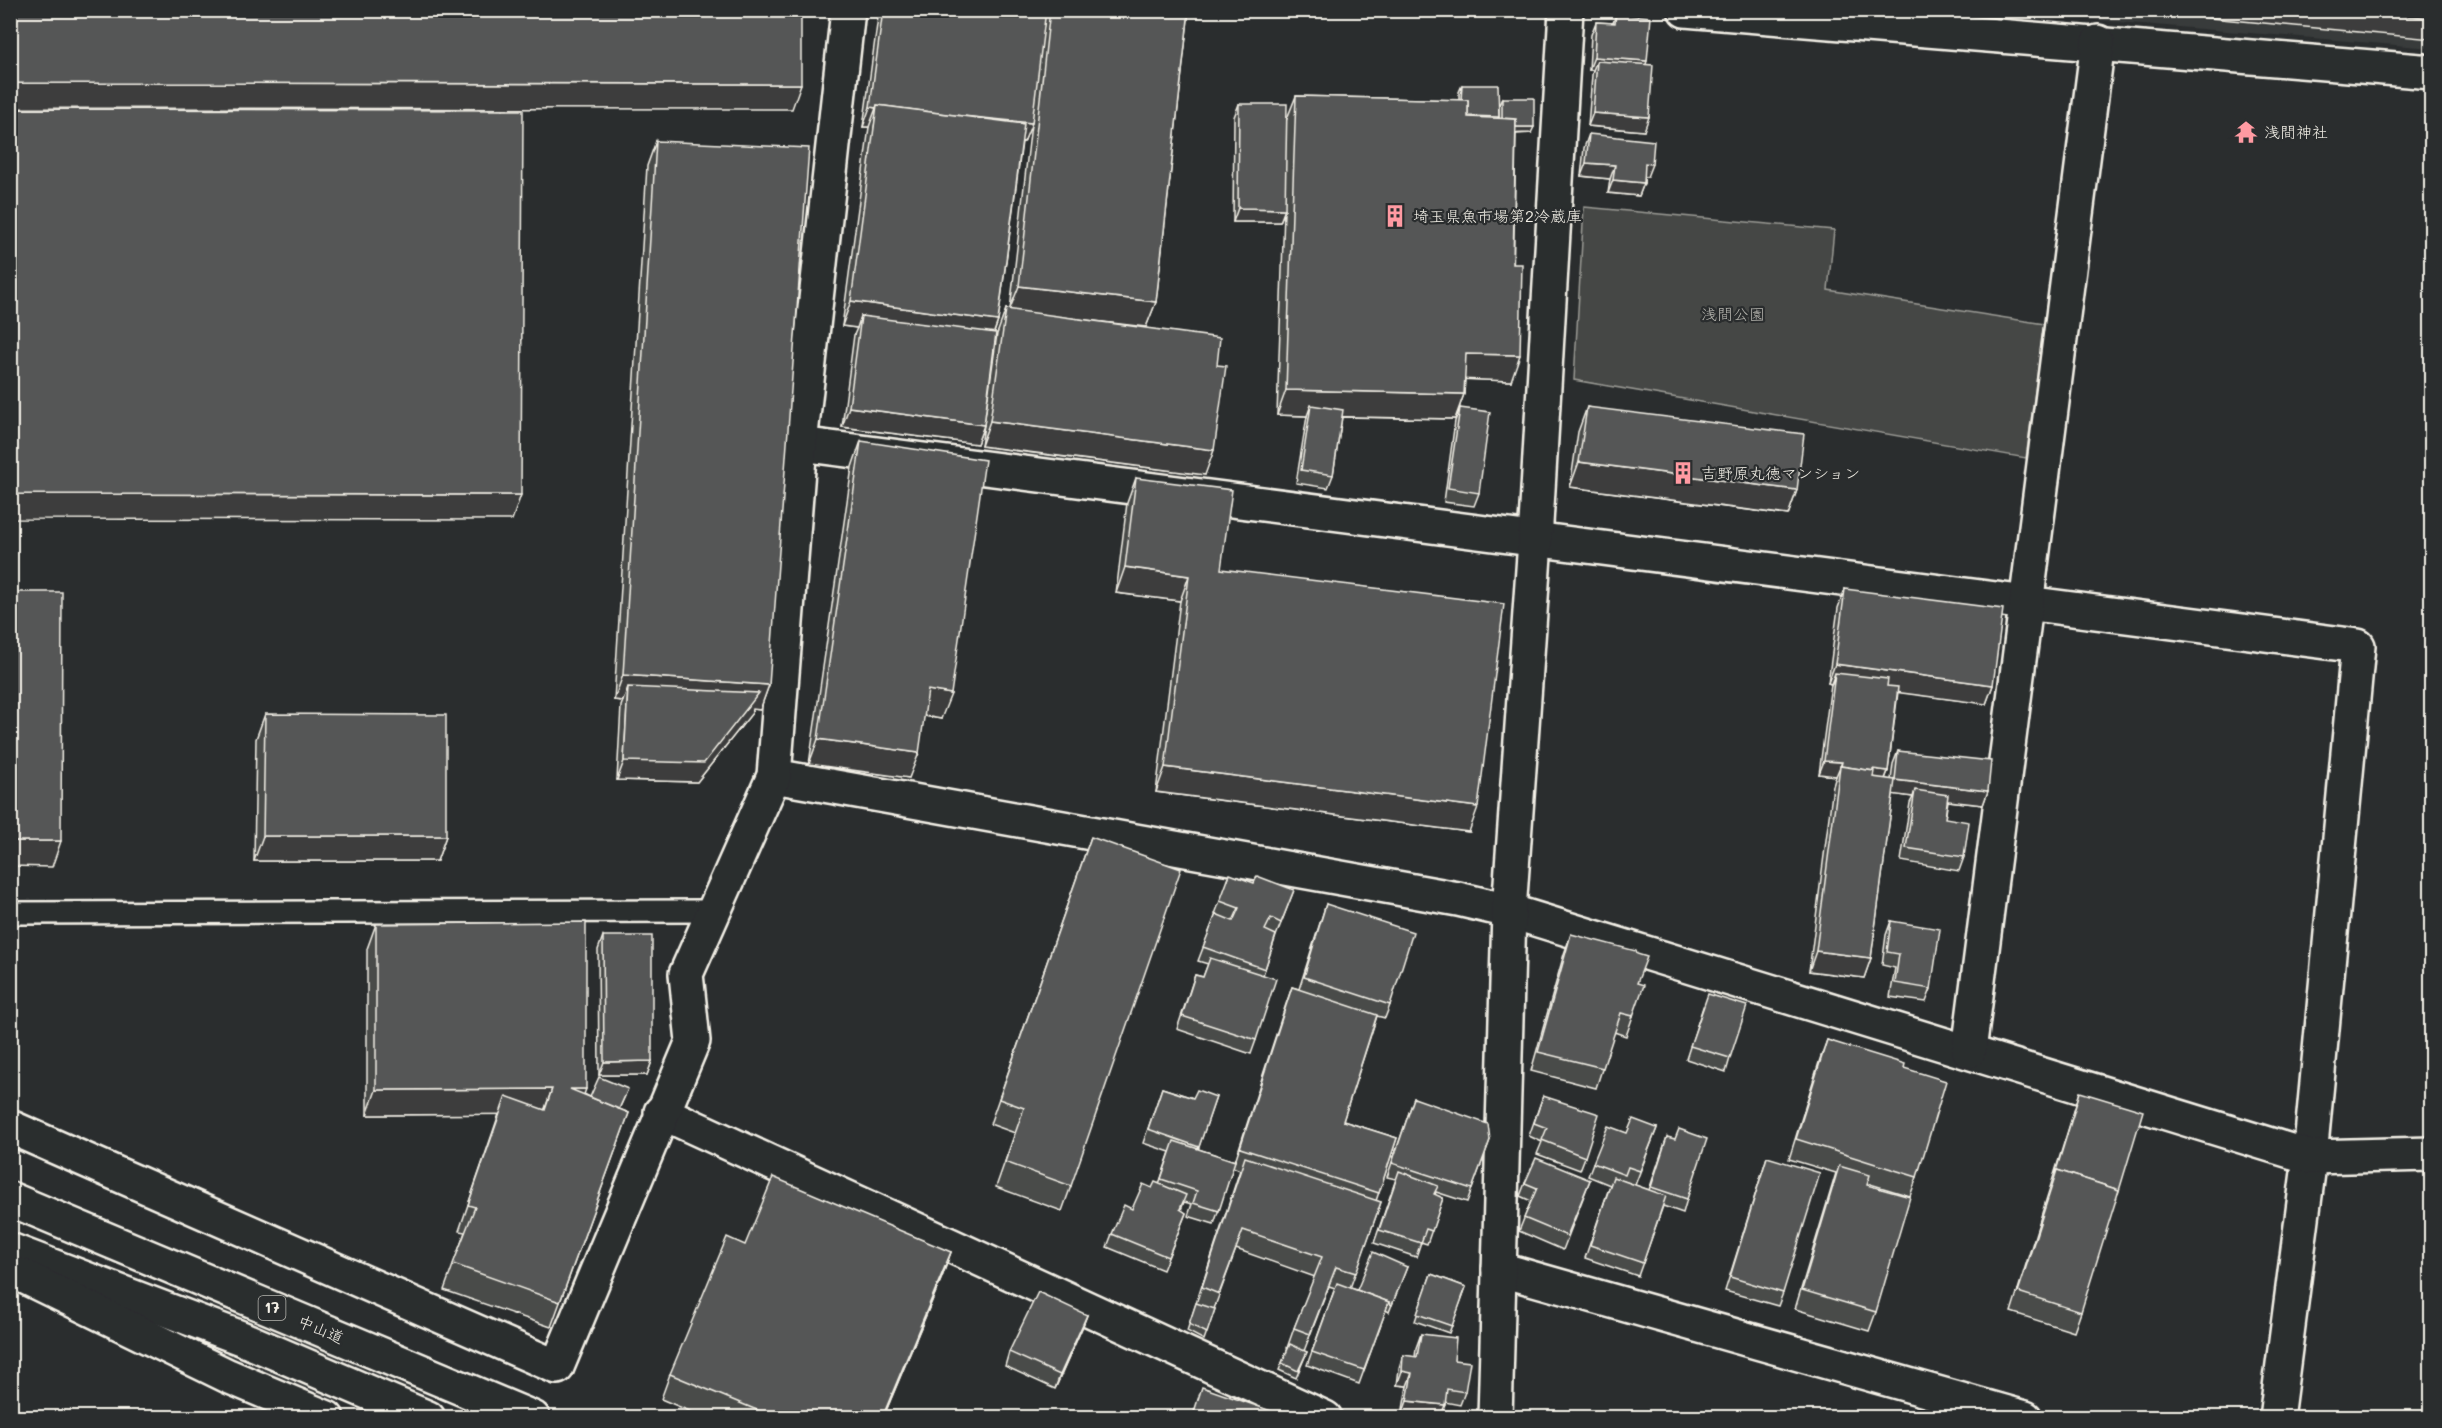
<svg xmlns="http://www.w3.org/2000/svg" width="2442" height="1428" font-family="Mali,'Klee One',sans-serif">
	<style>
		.built { fill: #373a3a }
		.green { fill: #444645; stroke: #9c9c96; stroke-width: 1.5 }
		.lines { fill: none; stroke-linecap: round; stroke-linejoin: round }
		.lane-casing { stroke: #f4f1e8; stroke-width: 26 }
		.street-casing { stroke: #f4f1e8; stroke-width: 38 }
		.highway-casing { stroke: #f4f1e8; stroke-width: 38 }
		.lane { stroke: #2a2d2e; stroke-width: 21 }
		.street { stroke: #2a2d2e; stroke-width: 33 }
		.highway { stroke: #2a2d2e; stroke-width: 33 }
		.wall { fill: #494b4a; stroke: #f4f1e8; stroke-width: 1.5 }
		.shaded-wall { fill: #3c3d3c; stroke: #f4f1e8; stroke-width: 1.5 }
		.building { fill: #555756; stroke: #f4f1e8; stroke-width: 1.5 }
		.labels { text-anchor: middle; stroke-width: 4.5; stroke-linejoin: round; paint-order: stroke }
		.shield { fill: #2a2d2e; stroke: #b7b6b0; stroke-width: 1.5 }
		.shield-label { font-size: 15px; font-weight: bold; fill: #f4f1e8 }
		.poi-label { font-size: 16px; fill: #f4f1e8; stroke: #2a2d2e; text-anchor: start }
		.park-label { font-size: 16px; fill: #b6b5af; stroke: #2a2d2e }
		.street-label { font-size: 16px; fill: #f4f1e8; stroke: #2a2d2e }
	</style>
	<rect width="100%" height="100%" fill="#2a2d2e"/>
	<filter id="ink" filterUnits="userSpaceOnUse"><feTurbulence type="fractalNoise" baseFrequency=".0167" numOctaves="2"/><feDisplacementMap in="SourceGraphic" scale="12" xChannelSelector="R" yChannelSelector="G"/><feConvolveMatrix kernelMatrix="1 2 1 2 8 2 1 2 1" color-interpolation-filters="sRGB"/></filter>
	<g filter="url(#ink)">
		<path class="built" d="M 1986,11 L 2431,11 L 2431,48 Z"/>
		<path class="green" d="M 1584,207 L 1834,230 L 1828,290 L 2044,324 L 2026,458 L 1574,380 Z"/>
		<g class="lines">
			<g class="lane-casing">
				<path id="lane" d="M 10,913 L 713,911"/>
			</g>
			<g class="street-casing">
				<g id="street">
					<path d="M 1685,10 L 2432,72"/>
					<path d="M 800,444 L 2358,646 L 2310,1157 L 2276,1418"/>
					<path d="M 774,776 L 1458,899 L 1509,911 L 2310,1157 L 2432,1154"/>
					<path d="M 1969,1051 L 2098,42"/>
					<path d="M 661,1112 L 1325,1418"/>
					<path d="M 10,1127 L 557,1367 L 693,1041 L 686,974 L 774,776 L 800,444 L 848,10"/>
					<path d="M 1499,1269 L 2025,1418"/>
					<path d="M 1495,1418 L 1509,911 L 1535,541 L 1566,10"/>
				</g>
			</g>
			<g class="highway-casing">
				<g id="highway">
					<path d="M 10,1199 L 533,1418"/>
					<path d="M 10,1250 L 241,1338 L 428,1418"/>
					<path d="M 21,1275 L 228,1376 L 327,1418"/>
				</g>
			</g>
			<use href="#lane" class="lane"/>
			<use href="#street" class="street"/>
			<use href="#highway" class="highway"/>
		</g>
		<g class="wall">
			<path d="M 879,10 L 1189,10 L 1156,302 L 1146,327 L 1095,321 L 1217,365 L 1205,475 L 981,446 L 997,334 L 1006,309 L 1010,310 L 1031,124 L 1024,142 L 1022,142 L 998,321 L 994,333 L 984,425 L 977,444 L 842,427 L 854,335 L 857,328 L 842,326 L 869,127 L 863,127 Z"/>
			<path d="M 1616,14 L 1646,65 L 1644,131 L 1588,126 L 1592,75 L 1593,70 L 1589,70 L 1591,35 L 1596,22 L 1613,23 Z"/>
			<path d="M 1462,85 L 1499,117 L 1498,118 L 1499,118 L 1499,105 L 1502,98 L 1531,133 L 1516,134 L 1511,381 L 1465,379 L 1464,394 L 1455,419 L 1342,417 L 1333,475 L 1328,488 L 1296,483 L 1307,416 L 1277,415 L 1284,212 L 1280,222 L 1233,222 L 1234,117 L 1239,104 L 1286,121 L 1296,96 L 1459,100 L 1459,92 Z"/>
			<path d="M 1589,134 L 1647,177 L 1644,177 L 1644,183 L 1639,196 L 1608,193 L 1610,179 L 1581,176 L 1584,148 Z"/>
			<path d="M 656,141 L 769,685 L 760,710 L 753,709 L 752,713 L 697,782 L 617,780 L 621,706 L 623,701 L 614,700 L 647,166 Z"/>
			<path d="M 1587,407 L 1797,490 L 1788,515 L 1570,487 L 1578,432 Z"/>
			<path d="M 1460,408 L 1479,493 L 1474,506 L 1444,502 L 1455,421 Z"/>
			<path d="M 861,441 L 941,719 L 924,716 L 909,778 L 809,764 L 852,467 Z"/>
			<path d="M 1136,478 L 1221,569 L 1469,832 L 1156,792 L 1180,601 L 1116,593 L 1127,503 Z"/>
			<path d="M 1845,589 L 1993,685 L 1986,704 L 1898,692 L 1888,771 L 1885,779 L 1891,780 L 1893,764 L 1898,751 L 1988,791 L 1983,805 L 1948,801 L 1945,818 L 1964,857 L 1959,871 L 1901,861 L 1910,803 L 1913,797 L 1893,794 L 1871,958 L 1864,978 L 1809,971 L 1833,786 L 1836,776 L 1819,774 L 1831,684 L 1828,683 L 1838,608 Z"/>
			<path d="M 265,714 L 446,836 L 437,861 L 254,861 L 256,739 Z"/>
			<path d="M 1091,837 L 1071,1186 L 1062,1211 L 996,1187 L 1015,1133 L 990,1124 Z"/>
			<path d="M 1254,883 L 1294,890 L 1276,936 L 1263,975 L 1256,1040 L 1251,1054 L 1177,1029 L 1195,975 L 1203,977 L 1208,964 L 1198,961 L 1216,914 L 1215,914 L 1220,901 Z"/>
			<path d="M 1326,904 L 1390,1005 L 1385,1018 L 1377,1016 L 1343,1121 L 1397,1138 L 1376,1201 L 1381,1202 L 1350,1288 L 1357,1290 L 1407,1267 L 1389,1312 L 1386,1310 L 1359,1384 L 1307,1365 L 1335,1288 L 1329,1286 L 1304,1351 L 1307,1352 L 1296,1378 L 1279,1370 L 1288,1348 L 1287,1348 L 1294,1328 L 1315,1277 L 1236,1249 L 1214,1309 L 1215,1309 L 1204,1340 L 1187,1331 L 1240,1170 L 1233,1167 L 1214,1224 L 1188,1216 L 1192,1204 L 1184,1202 L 1181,1210 L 1186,1213 L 1163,1270 L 1107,1247 L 1112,1234 L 1132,1209 L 1159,1184 L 1170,1152 L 1143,1143 L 1162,1088 L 1193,1098 L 1216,1097 L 1198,1149 L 1235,1161 L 1285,1007 L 1292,987 L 1299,989 Z"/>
			<path d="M 1891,921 L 1931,989 L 1926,1002 L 1890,997 L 1895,968 L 1882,965 L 1886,935 Z"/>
			<path d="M 376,924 L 584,1094 L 590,1097 L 625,1096 L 619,1109 L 629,1113 L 551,1327 L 444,1290 L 465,1232 L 459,1231 L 499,1114 L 367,1115 L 367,949 Z"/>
			<path d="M 1571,934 L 1637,983 L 1633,1016 L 1626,1036 L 1614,1032 L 1596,1088 L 1531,1071 L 1564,954 Z"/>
			<path d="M 603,936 L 652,1061 L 647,1075 L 599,1075 L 598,950 Z"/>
			<path d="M 1703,1007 L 1730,1058 L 1726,1072 L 1686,1059 Z"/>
			<path d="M 1827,1040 L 1904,1068 L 1917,1177 L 1910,1196 L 1867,1183 L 1876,1312 L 1869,1331 L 1795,1309 L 1836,1173 L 1789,1159 L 1820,1059 Z"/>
			<path d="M 2080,1092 L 2081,1312 L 2074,1332 L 2011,1312 Z"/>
			<path d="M 1543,1096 L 1585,1157 L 1580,1170 L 1537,1154 L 1542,1142 L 1529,1136 Z"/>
			<path d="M 1414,1098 L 1490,1140 L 1467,1202 L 1436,1192 L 1435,1195 L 1443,1198 L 1427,1244 L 1421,1242 L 1416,1257 L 1374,1243 L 1396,1179 L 1387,1177 Z"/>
			<path d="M 1657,1128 L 1635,1185 L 1623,1181 L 1649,1190 L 1667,1137 L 1687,1199 L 1683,1213 L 1663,1206 L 1638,1276 L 1585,1258 L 1610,1185 L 1588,1176 L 1593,1163 L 1627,1133 Z"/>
			<path d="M 1767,1157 L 1783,1293 L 1778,1306 L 1725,1291 Z"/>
			<path d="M 1590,1180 L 1563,1250 L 1519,1231 L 1531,1201 L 1520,1196 L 1525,1183 Z"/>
			<path d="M 745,1245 L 951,1252 L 942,1277 L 883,1418 L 706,1418 L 661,1399 L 670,1374 Z"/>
			<path d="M 1431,1274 L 1466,1287 L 1449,1333 L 1415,1321 Z"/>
			<path d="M 1087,1315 L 1082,1328 L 1055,1389 L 1005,1366 L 1009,1352 Z"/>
			<path d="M 1421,1334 L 1454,1360 L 1465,1392 L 1460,1405 L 1445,1402 L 1440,1418 L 1402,1415 L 1407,1386 L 1397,1385 L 1399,1369 L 1403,1355 L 1415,1357 L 1416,1348 Z"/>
		</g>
		<g class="shaded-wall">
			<path d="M 2170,10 L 2346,10 L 2432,18 L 2432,39 L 2169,14 Z"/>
			<path d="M 1594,57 L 1647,61 L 1643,74 L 1597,61 L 1593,70 L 1589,70 Z"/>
			<path d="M 10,83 L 801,84 L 792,109 L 10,108 Z"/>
			<path d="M 870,107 L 876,108 L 869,127 L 863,127 Z"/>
			<path d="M 877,108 L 1032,123 L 1024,142 L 874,128 Z"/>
			<path d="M 1593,113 L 1649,117 L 1644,131 L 1588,126 Z"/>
			<path d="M 1502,127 L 1534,127 L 1531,133 L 1499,134 Z"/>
			<path d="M 1586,163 L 1615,165 L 1610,179 L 1581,176 Z"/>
			<path d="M 1645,163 L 1652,164 L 1647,177 L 1640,176 Z"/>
			<path d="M 1613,180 L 1644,183 L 1639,196 L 1608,193 Z"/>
			<path d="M 1238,208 L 1285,209 L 1280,222 L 1233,222 Z"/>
			<path d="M 1019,286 L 1156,302 L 1146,327 L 1009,311 Z"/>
			<path d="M 851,301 L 998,321 L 989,346 L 861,316 L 857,328 L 842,326 Z"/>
			<path d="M 1466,354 L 1520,355 L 1511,381 L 1456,379 Z"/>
			<path d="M 1286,390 L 1464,394 L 1455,419 L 1310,416 L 1311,405 L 1307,416 L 1277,415 Z"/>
			<path d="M 849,407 L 984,425 L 977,444 L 842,427 Z"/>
			<path d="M 990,421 L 1214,450 L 1205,475 L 981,446 Z"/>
			<path d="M 1579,462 L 1797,490 L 1788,515 L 1570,487 Z"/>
			<path d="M 10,494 L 521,495 L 512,520 L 10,519 Z"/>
			<path d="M 1125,567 L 1189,576 L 1180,601 L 1116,593 Z"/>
			<path d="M 1835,664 L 1993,685 L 1986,704 L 1833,684 L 1835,673 L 1831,684 L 1828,683 Z"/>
			<path d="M 623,675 L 769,685 L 760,710 L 753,709 L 752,713 L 697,782 L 617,780 L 624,761 L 628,687 L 623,701 L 614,700 Z"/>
			<path d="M 928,690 L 951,694 L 941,719 L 919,715 Z"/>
			<path d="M 818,739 L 919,753 L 909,778 L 809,764 Z"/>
			<path d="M 1824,761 L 1842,762 L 1836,776 L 1819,774 Z"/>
			<path d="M 1165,767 L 1478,807 L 1469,832 L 1156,792 Z"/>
			<path d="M 1873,769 L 1888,771 L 1883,784 L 1837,784 Z"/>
			<path d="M 1895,780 L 1988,791 L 1983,805 L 1914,797 L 1915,790 L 1913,797 L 1890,794 Z"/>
			<path d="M 263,836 L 446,836 L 437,861 L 254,861 Z"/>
			<path d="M 10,841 L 61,841 L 52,867 L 10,866 Z"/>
			<path d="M 1816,951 L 1871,958 L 1864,978 L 1809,971 Z"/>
			<path d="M 652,1061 L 647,1075 L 599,1075 L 604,1062 Z"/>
			<path d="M 552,1089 L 543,1114 L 367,1115 L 376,1090 Z"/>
			<path d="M 570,1089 L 586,1089 L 577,1114 Z"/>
			<path d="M 951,1252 L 942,1277 L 883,1418 L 882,1418 Z"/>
			<path d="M 1087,1315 L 1082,1328 L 1055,1389 L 1060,1375 Z"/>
			<path d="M 1402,1371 L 1412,1373 L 1407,1386 L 1397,1385 Z"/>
			<path d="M 1407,1401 L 1445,1405 L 1440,1418 L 1402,1415 Z"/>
		</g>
		<g class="building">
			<path d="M 10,10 L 801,10 L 801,84 L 10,83 Z"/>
			<path d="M 883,10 L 1046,10 L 1032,123 L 953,115 L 877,105 L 876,108 L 870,107 Z"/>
			<path d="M 1050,10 L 1189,10 L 1156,302 L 1019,286 Z"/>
			<path d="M 2346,10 L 2432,10 L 2432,18 Z"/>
			<path d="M 1616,14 L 1651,17 L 1647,61 L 1594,57 L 1596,22 L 1615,23 Z"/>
			<path d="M 1597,61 L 1653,65 L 1649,117 L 1593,113 Z"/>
			<path d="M 1462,85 L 1498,85 L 1499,117 L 1468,116 L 1468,100 L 1461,100 Z"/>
			<path d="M 1296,96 L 1468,100 L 1468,117 L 1516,119 L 1513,264 L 1522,264 L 1520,355 L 1466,354 L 1464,394 L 1286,390 Z"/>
			<path d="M 1502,98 L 1534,98 L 1534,127 L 1516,127 L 1516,119 L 1502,118 Z"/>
			<path d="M 1239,104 L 1287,104 L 1285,209 L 1238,208 Z"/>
			<path d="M 877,105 L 1024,124 L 998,321 L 851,301 Z"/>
			<path d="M 10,109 L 523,110 L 521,495 L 10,494 Z"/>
			<path d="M 1589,134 L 1654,141 L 1652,164 L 1645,163 L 1644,183 L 1613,180 L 1615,165 L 1586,163 Z"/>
			<path d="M 656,141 L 809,148 L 769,685 L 623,675 Z"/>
			<path d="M 1006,309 L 1220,338 L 1217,365 L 1226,366 L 1214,450 L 990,421 Z"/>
			<path d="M 861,316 L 996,333 L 984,425 L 849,407 Z"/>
			<path d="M 1311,405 L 1343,410 L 1333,475 L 1301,470 Z"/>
			<path d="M 1587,407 L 1804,434 L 1797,490 L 1579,462 Z"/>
			<path d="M 1460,408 L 1490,412 L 1479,493 L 1448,488 Z"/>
			<path d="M 861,441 L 985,460 L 951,694 L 928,690 L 919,753 L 818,739 Z"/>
			<path d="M 1136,478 L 1232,490 L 1221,569 L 1504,604 L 1478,807 L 1165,767 L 1189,576 L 1125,567 Z"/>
			<path d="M 1845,589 L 2003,609 L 1993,685 L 1835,664 Z"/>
			<path d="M 10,592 L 62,592 L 61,841 L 10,841 Z"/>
			<path d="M 1835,673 L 1888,679 L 1887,686 L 1898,687 L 1888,771 L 1873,769 L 1873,771 L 1841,766 L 1842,762 L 1824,761 Z"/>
			<path d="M 628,687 L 759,693 L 704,763 L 624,761 Z"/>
			<path d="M 265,714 L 446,715 L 446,836 L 263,836 Z"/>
			<path d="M 1898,751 L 1991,761 L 1988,791 L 1895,780 Z"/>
			<path d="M 1840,766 L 1874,771 L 1873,777 L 1895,780 L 1871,958 L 1816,951 Z"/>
			<path d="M 1915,790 L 1948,795 L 1945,818 L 1969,822 L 1964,857 L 1906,848 Z"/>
			<path d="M 1091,837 L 1181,869 L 1071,1186 L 1005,1162 L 1024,1108 L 999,1099 Z"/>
			<path d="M 1230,874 L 1254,883 L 1257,876 L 1294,890 L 1281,923 L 1271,918 L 1265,930 L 1276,935 L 1265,969 L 1203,947 L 1216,914 L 1233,921 L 1239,908 L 1220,901 Z"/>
			<path d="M 1326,904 L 1413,932 L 1390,1005 L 1304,977 Z"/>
			<path d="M 1891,921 L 1940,929 L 1931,989 L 1895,983 L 1899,954 L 1887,952 Z"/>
			<path d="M 586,922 L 586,1089 L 570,1089 L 629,1113 L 560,1302 L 453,1264 L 475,1207 L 468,1205 L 506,1096 L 545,1110 L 552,1089 L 376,1090 L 376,924 Z"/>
			<path d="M 1571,934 L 1636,951 L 1637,954 L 1647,957 L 1637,983 L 1644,985 L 1633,1016 L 1621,1013 L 1603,1068 L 1538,1052 Z"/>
			<path d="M 603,936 L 652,936 L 652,1061 L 604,1062 Z"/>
			<path d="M 1210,958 L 1276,979 L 1256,1040 L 1182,1016 L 1195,975 L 1203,977 Z"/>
			<path d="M 1292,987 L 1377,1015 L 1343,1121 L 1397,1138 L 1379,1193 L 1240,1148 Z"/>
			<path d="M 1708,994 L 1747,1006 L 1730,1058 L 1690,1046 Z"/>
			<path d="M 1827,1040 L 1905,1064 L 1904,1068 L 1946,1081 L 1917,1177 L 1796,1139 Z"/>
			<path d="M 599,1077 L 628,1089 L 619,1109 L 590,1097 Z"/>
			<path d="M 1162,1088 L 1193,1098 L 1197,1090 L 1216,1097 L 1199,1147 L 1148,1129 Z"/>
			<path d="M 2080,1092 L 2143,1111 L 2118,1194 L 2119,1190 L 2057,1170 L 2055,1174 Z"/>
			<path d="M 1543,1096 L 1599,1114 L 1585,1157 L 1542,1140 L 1547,1128 L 1534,1123 Z"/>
			<path d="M 1414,1098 L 1488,1124 L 1490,1140 L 1472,1189 L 1392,1163 Z"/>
			<path d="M 1633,1119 L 1657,1128 L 1640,1171 L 1628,1167 L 1625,1175 L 1593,1163 L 1608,1126 L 1627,1133 Z"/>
			<path d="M 1679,1129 L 1707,1139 L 1687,1199 L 1651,1187 L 1667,1137 L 1675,1139 Z"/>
			<path d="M 1174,1141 L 1235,1161 L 1219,1211 L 1193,1203 L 1197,1191 L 1161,1179 Z"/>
			<path d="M 1245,1157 L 1381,1202 L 1356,1273 L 1336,1267 L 1310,1334 L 1294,1328 L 1322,1257 L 1243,1230 L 1219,1294 L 1202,1287 Z"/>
			<path d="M 1767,1157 L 1820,1173 L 1783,1293 L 1730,1277 Z"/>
			<path d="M 1536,1158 L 1590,1180 L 1567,1236 L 1524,1218 L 1537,1188 L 1525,1183 Z"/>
			<path d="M 1839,1166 L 1870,1175 L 1867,1185 L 1910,1197 L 1876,1312 L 1802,1290 Z"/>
			<path d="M 2057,1170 L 2119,1190 L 2081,1312 L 2018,1292 Z"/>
			<path d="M 1399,1171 L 1438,1186 L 1434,1194 L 1443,1198 L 1432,1231 L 1426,1229 L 1421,1243 L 1379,1230 Z"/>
			<path d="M 773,1177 L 951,1252 L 882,1418 L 776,1418 L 670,1374 L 727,1237 L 745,1245 Z"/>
			<path d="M 1613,1177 L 1666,1196 L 1643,1263 L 1590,1245 Z"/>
			<path d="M 1155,1182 L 1186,1195 L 1180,1209 L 1186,1213 L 1168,1257 L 1112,1234 L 1124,1205 L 1132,1209 L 1143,1184 L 1152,1188 Z"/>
			<path d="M 1373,1252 L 1407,1267 L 1392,1305 L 1388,1303 L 1389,1302 L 1357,1290 Z"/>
			<path d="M 1431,1274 L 1466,1287 L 1452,1326 L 1417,1314 Z"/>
			<path d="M 1337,1283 L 1389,1302 L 1364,1370 L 1312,1352 Z"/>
			<path d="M 1038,1292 L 1087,1315 L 1060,1375 L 1009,1352 Z"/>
			<path d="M 1196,1303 L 1215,1309 L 1207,1333 L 1189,1324 Z"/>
			<path d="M 1421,1334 L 1456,1338 L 1454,1360 L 1470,1362 L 1465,1392 L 1447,1389 L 1445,1405 L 1407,1401 L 1412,1373 L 1402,1371 L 1403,1355 L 1417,1357 Z"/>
			<path d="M 1290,1344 L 1307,1352 L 1298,1371 L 1282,1363 Z"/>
			<path d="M 1202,1387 L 1291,1418 L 1192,1418 Z"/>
		</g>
	</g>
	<defs>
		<g id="temple-bare" transform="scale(1.8)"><path d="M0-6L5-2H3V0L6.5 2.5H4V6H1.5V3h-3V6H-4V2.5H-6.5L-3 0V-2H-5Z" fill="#ff9aa2" stroke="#2a2d2e" stroke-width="2.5" paint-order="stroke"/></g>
		<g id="building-bare" transform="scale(1.8)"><path d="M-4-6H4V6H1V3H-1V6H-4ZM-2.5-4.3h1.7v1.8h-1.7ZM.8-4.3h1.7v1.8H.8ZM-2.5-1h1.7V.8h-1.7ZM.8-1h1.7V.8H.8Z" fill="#ff9aa2" stroke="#2a2d2e" stroke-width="2.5" paint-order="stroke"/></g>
	</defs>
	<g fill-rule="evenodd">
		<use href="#temple-bare" x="2246" y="132"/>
		<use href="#building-bare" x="1395" y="216"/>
		<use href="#building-bare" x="1683" y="473"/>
	</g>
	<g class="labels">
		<rect class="shield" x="258.5" y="1296" width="27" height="24" rx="4.5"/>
		<g class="shield-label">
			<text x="272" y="1313">17</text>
		</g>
		<g class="poi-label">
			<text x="2264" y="138">浅間神社</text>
			<text x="1413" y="222">埼玉県魚市場第2冷蔵庫</text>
			<text x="1701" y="479">吉野原丸徳マンション</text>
		</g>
		<g class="park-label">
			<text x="1733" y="320">浅間公園</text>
		</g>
		<g class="street-label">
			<text transform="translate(321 1329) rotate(23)" y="6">中山道</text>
		</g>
	</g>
	<rect width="2442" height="1428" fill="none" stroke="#2a2d2e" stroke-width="36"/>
	<rect x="18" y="18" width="2406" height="1392" fill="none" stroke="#f4f1e8" stroke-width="2" filter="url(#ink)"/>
</svg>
